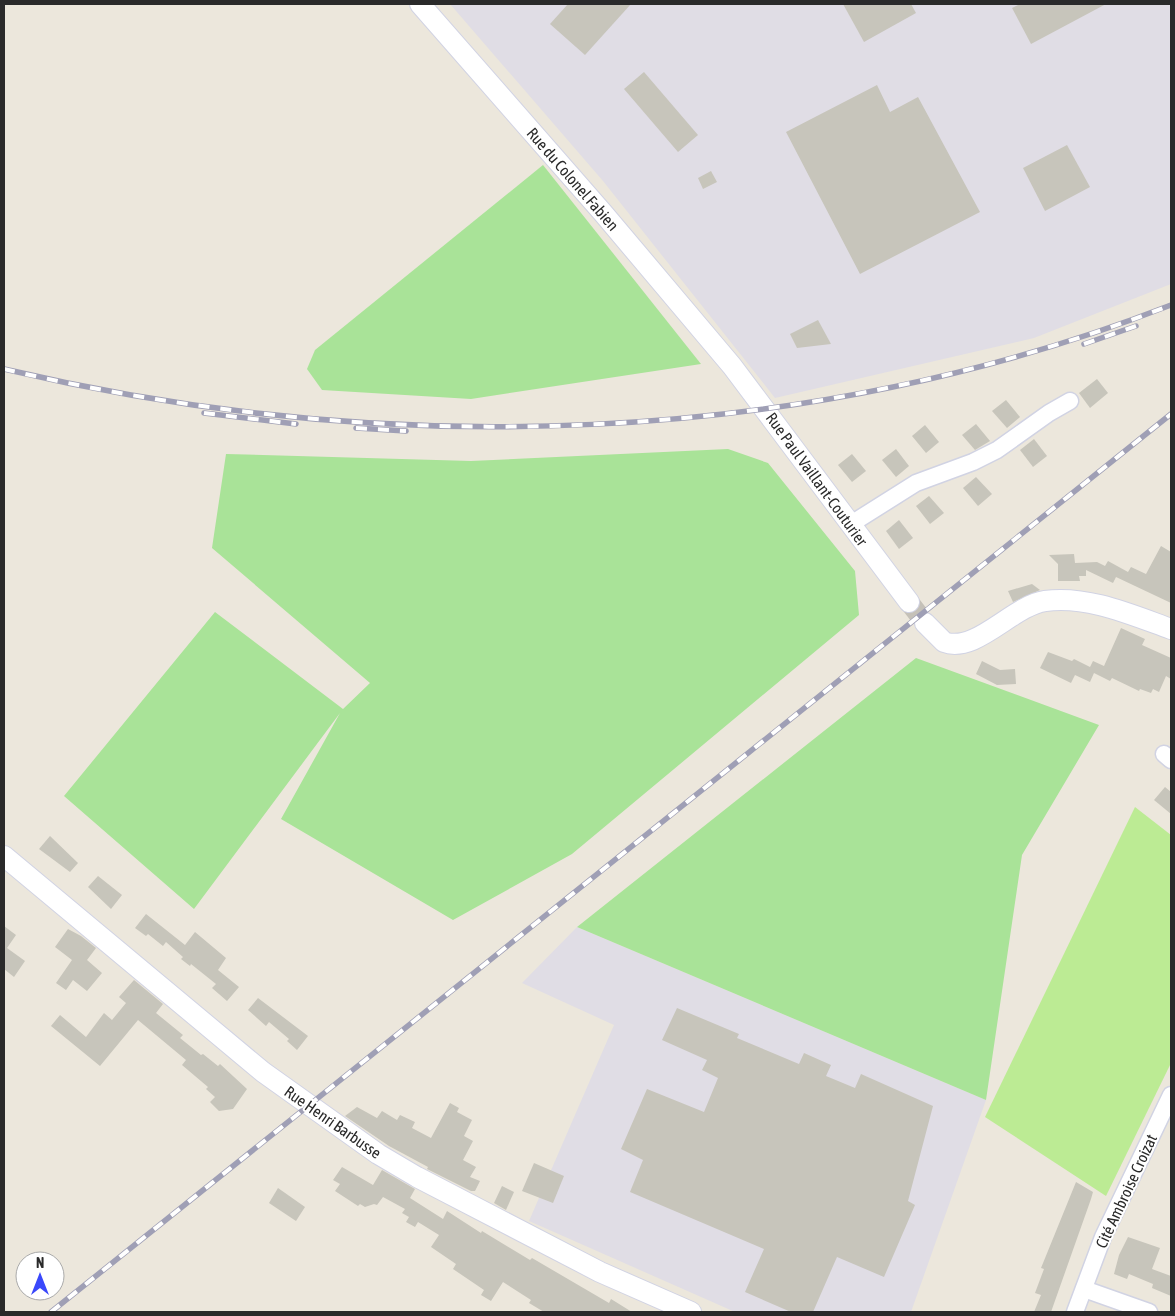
<svg xmlns="http://www.w3.org/2000/svg" width="1175" height="1316" font-family="'Asap Condensed',sans-serif">
	<style>
		.industrial { fill: #e0dde5 }
		.green { fill: #a9e398 }
		.pitch { fill: #bceb94 }
		.building { fill: #c7c5bb }
		.lines { fill: none; stroke-linecap: round; stroke-linejoin: round }
		.tertiary-tunnel { stroke: #c5c1b8; stroke-width: 20; stroke-dasharray: 20 10; stroke-linecap: butt }
		.minor-casing { stroke: #d1d3e3; stroke-width: 19 }
		.tertiary-casing { stroke: #d1d3e3; stroke-width: 22 }
		.minor { stroke: #fff; stroke-width: 16 }
		.tertiary { stroke: #fff; stroke-width: 20 }
		.rail-casing { stroke: #9f9fb5; stroke-width: 5.5 }
		.rail { stroke: #fff; stroke-width: 4; stroke-dasharray: 11; stroke-linecap: butt }
		.labels { text-anchor: middle; stroke-width: 4; stroke-linejoin: round; paint-order: stroke }
		.street-label { font-size: 16px; fill: #2a2a2a; stroke: #fff }
	</style>
	<rect width="100%" height="100%" fill="#ece7dc"/>
	<g class="industrial">
		<path d="M 450,4 L 1171,4 L 1171,284 L 1034,338 L 775,398 L 603,181 Z"/>
		<path d="M 577,927 L 986,1100 L 911,1312 L 735,1312 L 529,1221 L 614,1025 L 522,983 Z"/>
	</g>
	<g class="green">
		<path d="M 543,165 L 701,364 L 471,399 L 322,390 L 307,369 L 315,350 Z"/>
		<path d="M 728,449 L 768,463 L 855,571 L 859,615 L 572,854 L 453,920 L 281,819 L 340,713 L 194,909 L 64,796 L 215,612 L 343,709 L 370,683 L 212,548 L 226,454 L 471,461 Z"/>
		<path d="M 916,658 L 1099,725 L 1022,855 L 986,1100 L 577,927 Z"/>
	</g>
	<path class="pitch" d="M 1135,807 L 1171,835 L 1171,1063 L 1106,1196 L 985,1117 Z"/>
	<g class="building">
		<path d="M 568,4 L 631,4 L 585,55 L 550,24 Z"/>
		<path d="M 843,4 L 911,4 L 916,13 L 864,42 Z"/>
		<path d="M 1020,4 L 1106,4 L 1031,44 L 1012,8 Z"/>
		<path d="M 644,72 L 698,135 L 678,152 L 624,89 Z"/>
		<path d="M 877,85 L 890,112 L 918,97 L 980,212 L 860,274 L 786,132 Z"/>
		<path d="M 1067,145 L 1090,187 L 1045,211 L 1023,168 Z"/>
		<path d="M 711,171 L 717,182 L 703,189 L 698,178 Z"/>
		<path d="M 818,320 L 831,344 L 797,348 L 790,334 Z"/>
		<path d="M 1097,379 L 1108,393 L 1090,408 L 1079,393 Z"/>
		<path d="M 1006,400 L 1020,417 L 1007,428 L 992,411 Z"/>
		<path d="M 976,424 L 990,441 L 975,450 L 962,435 Z"/>
		<path d="M 925,425 L 939,442 L 926,453 L 912,436 Z"/>
		<path d="M 1034,439 L 1047,456 L 1033,467 L 1020,450 Z"/>
		<path d="M 896,449 L 909,466 L 896,477 L 882,460 Z"/>
		<path d="M 852,454 L 866,471 L 852,482 L 838,465 Z"/>
		<path d="M 976,477 L 992,494 L 978,506 L 963,488 Z"/>
		<path d="M 929,496 L 944,513 L 930,524 L 916,506 Z"/>
		<path d="M 899,520 L 913,538 L 899,549 L 886,531 Z"/>
		<path d="M 1161,546 L 1171,552 L 1171,603 L 1116,577 L 1113,583 L 1086,570 L 1086,576 L 1079,576 L 1080,581 L 1058,581 L 1058,564 L 1049,555 L 1074,554 L 1075,563 L 1097,562 L 1105,566 L 1108,561 L 1128,572 L 1131,567 L 1146,574 Z"/>
		<path d="M 1032,584 L 1040,590 L 1013,602 L 1008,591 Z"/>
		<path d="M 1121,628 L 1145,639 L 1142,645 L 1171,658 L 1171,679 L 1166,676 L 1159,692 L 1153,689 L 1151,693 L 1140,689 L 1139,691 L 1112,678 L 1110,681 L 1094,673 L 1090,682 L 1075,675 L 1071,683 L 1040,668 L 1048,652 L 1072,661 L 1074,659 L 1090,667 L 1093,661 L 1104,666 Z"/>
		<path d="M 982,661 L 1000,670 L 1015,669 L 1016,684 L 997,685 L 976,674 Z"/>
		<path d="M 1165,787 L 1171,792 L 1171,814 L 1154,800 Z"/>
		<path d="M 50,836 L 78,863 L 70,872 L 39,849 Z"/>
		<path d="M 98,876 L 122,895 L 111,909 L 88,887 Z"/>
		<path d="M 146,914 L 185,945 L 195,932 L 226,958 L 218,970 L 239,987 L 227,1001 L 212,988 L 216,984 L 191,964 L 190,966 L 181,959 L 183,957 L 166,942 L 163,946 L 148,934 L 146,936 L 135,928 Z"/>
		<path d="M 4,926 L 16,935 L 7,948 L 25,961 L 14,977 L 4,969 Z"/>
		<path d="M 68,929 L 81,936 L 96,948 L 87,960 L 102,973 L 87,991 L 73,980 L 66,990 L 56,983 L 72,960 L 55,947 Z"/>
		<path d="M 134,980 L 163,1004 L 156,1013 L 183,1035 L 180,1038 L 201,1055 L 203,1054 L 218,1066 L 220,1064 L 247,1089 L 233,1109 L 219,1111 L 210,1102 L 215,1097 L 206,1089 L 208,1087 L 182,1065 L 186,1060 L 138,1020 L 100,1066 L 51,1026 L 60,1015 L 86,1037 L 104,1013 L 112,1020 L 126,1003 L 119,997 Z"/>
		<path d="M 258,998 L 308,1036 L 297,1050 L 287,1041 L 289,1039 L 269,1022 L 266,1026 L 248,1010 Z"/>
		<path d="M 677,1008 L 739,1034 L 737,1038 L 799,1064 L 804,1053 L 831,1065 L 826,1076 L 855,1088 L 861,1074 L 933,1106 L 908,1201 L 915,1205 L 884,1277 L 837,1257 L 813,1312 L 791,1312 L 745,1292 L 764,1249 L 630,1192 L 643,1160 L 621,1149 L 647,1089 L 704,1112 L 718,1078 L 702,1070 L 707,1060 L 662,1040 Z"/>
		<path d="M 450,1103 L 459,1108 L 457,1112 L 472,1120 L 464,1136 L 473,1141 L 463,1160 L 476,1167 L 470,1177 L 480,1181 L 475,1191 L 471,1191 L 427,1169 L 428,1167 L 389,1146 L 345,1116 L 357,1107 L 377,1118 L 382,1111 L 397,1120 L 400,1115 L 415,1122 L 412,1128 L 431,1138 Z"/>
		<path d="M 534,1163 L 564,1176 L 553,1203 L 522,1191 Z"/>
		<path d="M 342,1167 L 373,1185 L 382,1170 L 415,1189 L 410,1198 L 443,1219 L 447,1211 L 481,1233 L 482,1231 L 530,1260 L 532,1258 L 609,1303 L 611,1299 L 632,1312 L 544,1312 L 529,1303 L 531,1300 L 503,1282 L 491,1301 L 481,1295 L 484,1290 L 453,1269 L 456,1264 L 431,1247 L 439,1235 L 418,1222 L 415,1227 L 406,1222 L 409,1217 L 402,1213 L 405,1209 L 383,1197 L 377,1205 L 374,1204 L 365,1207 L 360,1204 L 358,1206 L 335,1191 L 340,1184 L 333,1180 Z"/>
		<path d="M 1076,1182 L 1093,1192 L 1091,1199 L 1051,1312 L 1034,1312 L 1041,1295 L 1035,1293 L 1044,1269 L 1041,1268 Z"/>
		<path d="M 502,1186 L 514,1192 L 506,1210 L 494,1203 Z"/>
		<path d="M 278,1188 L 305,1207 L 296,1221 L 269,1203 Z"/>
		<path d="M 1128,1237 L 1160,1248 L 1152,1269 L 1171,1276 L 1171,1296 L 1152,1288 L 1153,1284 L 1129,1274 L 1127,1279 L 1114,1274 L 1119,1255 Z"/>
	</g>
	<g class="lines">
		<path class="tertiary-tunnel" d="M 909,602 L 925,623"/>
		<g class="minor-casing">
			<g id="minor">
				<path d="M 851,524 L 916,483 L 973,462 L 997,450 L 1049,413 L 1070,401"/>
				<path d="M 1164,754 L 1171,760"/>
				<path d="M 1084,1289 L 1149,1312"/>
				<path d="M 1075,1312 L 1103,1237 L 1171,1095"/>
			</g>
		</g>
		<g class="tertiary-casing">
			<g id="tertiary">
				<path d="M 420,4 L 603,213 L 732,366 L 909,602"/>
				<path d="M 925,623 L 944,642 C 976,654 1012,606 1045,601 C 1087,595 1132,615 1171,629"/>
				<path d="M 4,856 L 263,1072 L 378,1154 L 417,1177 L 600,1272 L 691,1312"/>
			</g>
		</g>
		<use href="#minor" class="minor"/>
		<use href="#tertiary" class="tertiary"/>
		<g class="rail-casing">
			<g id="rail">
				<path d="M 1084,344 L 1136,326"/>
				<path d="M 4,369 C 386,459 803,448 1171,305"/>
				<path d="M 204,413 L 296,424"/>
				<path d="M 356,428 L 406,431"/>
				<path d="M 51,1312 L 1171,414"/>
			</g>
		</g>
		<use href="#rail" class="rail"/>
	</g>
	<g class="labels">
		<g class="street-label">
			<text transform="translate(573 179) rotate(49)" y="6">Rue du Colonel Fabien</text>
			<text transform="translate(817 479) rotate(54)" y="6">Rue Paul Vaillant-Couturier</text>
			<text transform="translate(333 1122) rotate(35)" y="6">Rue Henri Barbusse</text>
			<text transform="translate(1126 1191) rotate(-65)" y="6">Cité Ambroise Croizat</text>
		</g>
	</g>
	<rect width="1175" height="1316" fill="none" stroke="#2a2a2a" stroke-width="10"/>
	<g transform="translate(40 1276)"><circle r="24" fill="#ffffff" stroke="#aaaaaa"/>
	<path d="M0-4L9 19L0 12L-9 19Z" fill="#3a48fb"/>
	<text y="-8" font-size="14" font-weight="bold" text-anchor="middle" fill="#2a2a2a">N</text>
	</g>
</svg>
